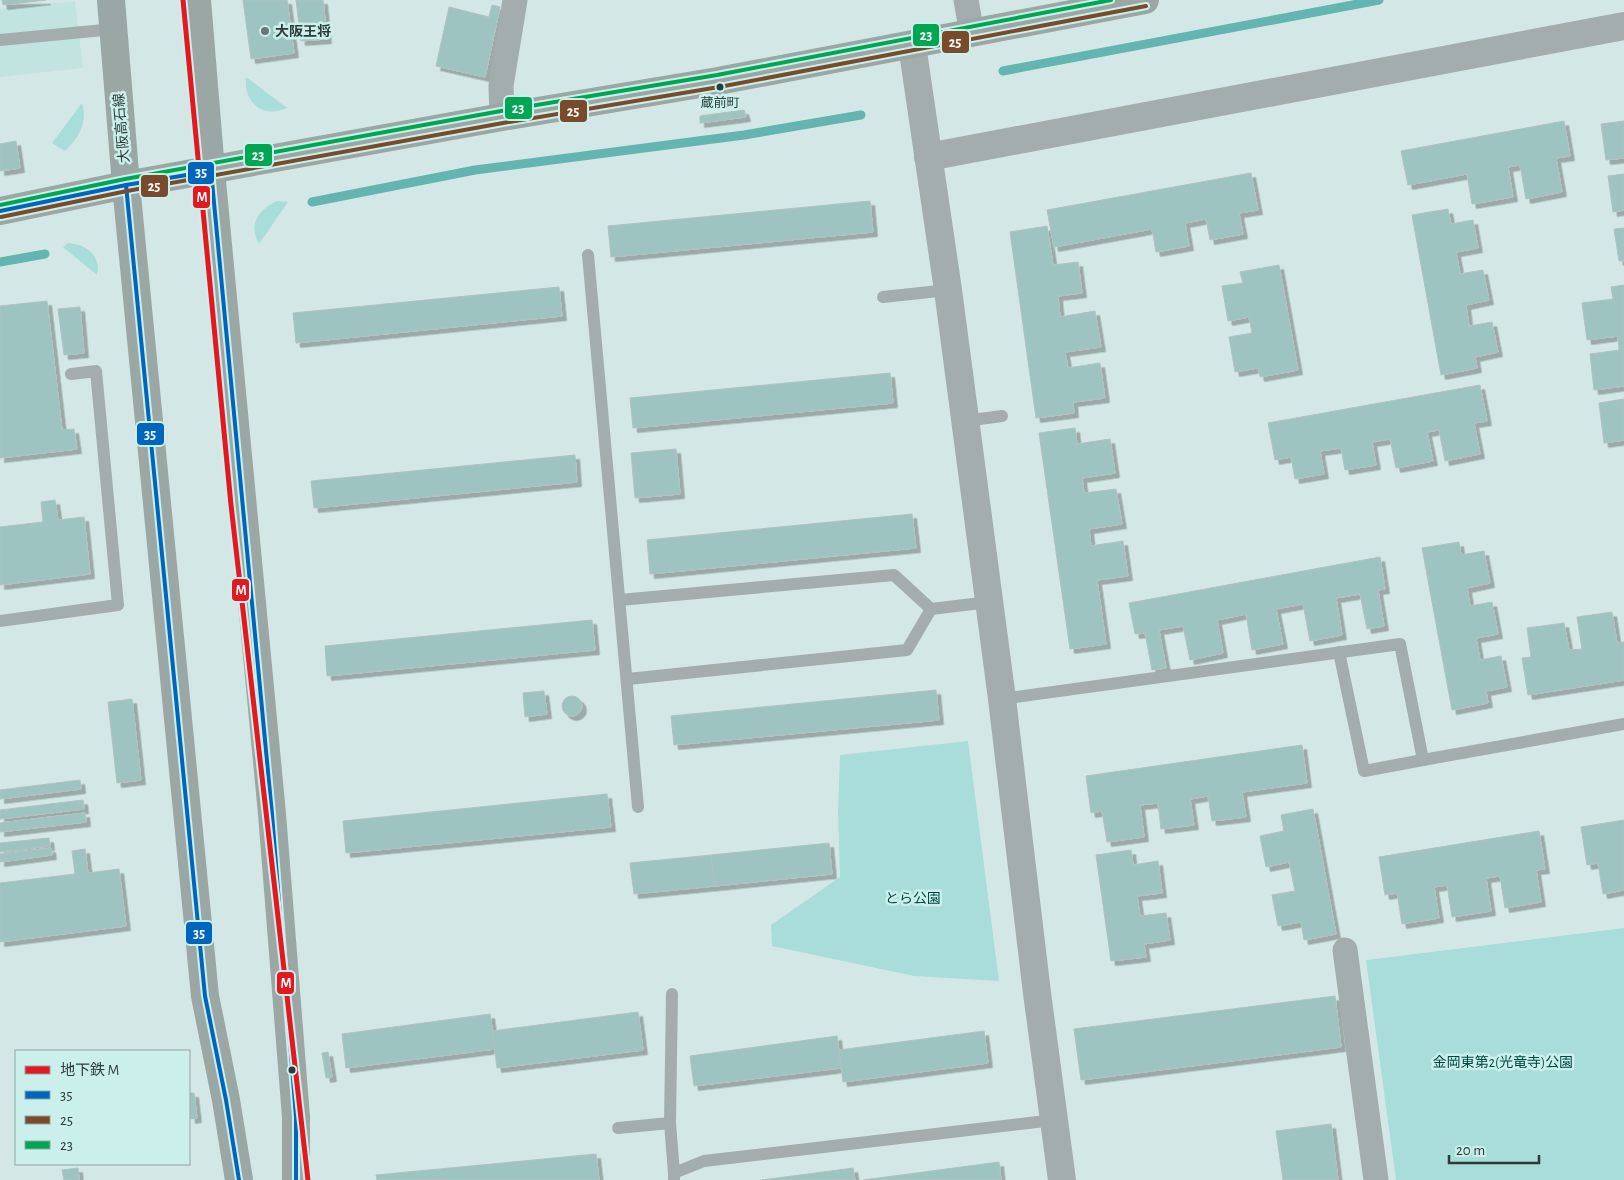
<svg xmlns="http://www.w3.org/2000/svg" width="1624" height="1180" font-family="'Alegreya Sans','Noto Sans JP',sans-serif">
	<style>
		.built { fill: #c1e4e1 }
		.green { fill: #a9ddd9 }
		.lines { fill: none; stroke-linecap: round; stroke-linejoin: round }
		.stream { stroke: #62b5b0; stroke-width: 9 }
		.building { fill: #9ec4c1; stroke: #b0c1c0; filter: url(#shadow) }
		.service { stroke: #a4adad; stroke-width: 12 }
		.minor { stroke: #a4adad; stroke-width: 25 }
		.tertiary { stroke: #a4adad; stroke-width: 28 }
		.primary { stroke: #9aa7a5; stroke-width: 28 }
		.bus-1-casing { stroke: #cbf0ec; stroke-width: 8 }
		.bus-2-casing { stroke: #cbf0ec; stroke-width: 8 }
		.bus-3-casing { stroke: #cbf0ec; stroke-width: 8 }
		.bus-1 { stroke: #0065bd; stroke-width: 4 }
		.bus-2 { stroke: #7a4b2a; stroke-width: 4 }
		.bus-3 { stroke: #00a651; stroke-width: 4 }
		.metro-1-casing { stroke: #cbf0ec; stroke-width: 9 }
		.metro-1 { stroke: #e5171f; stroke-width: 5 }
		.poi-dot { fill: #667876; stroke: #cbf0ec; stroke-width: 2 }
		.bus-dot { fill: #2c3b39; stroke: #cbf0ec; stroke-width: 2 }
		.labels { text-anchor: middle; stroke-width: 5; stroke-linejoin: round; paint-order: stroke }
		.bus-label { font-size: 13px; fill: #2c3b39; stroke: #cbf0ec }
		.poi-label { font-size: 14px; font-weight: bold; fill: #2c3b39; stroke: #cbf0ec; text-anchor: start }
		.street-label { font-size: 14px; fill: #2c3b39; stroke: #cbf0ec }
		.park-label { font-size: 14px; fill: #024642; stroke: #cbf0ec }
		.line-badge { stroke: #cbf0ec; stroke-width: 2 }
		.badge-label { font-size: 14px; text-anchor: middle; font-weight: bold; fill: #fff }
	</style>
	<defs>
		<filter id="shadow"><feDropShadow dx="4.5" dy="4.5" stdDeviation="0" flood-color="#0004"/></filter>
	</defs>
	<rect width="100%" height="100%" fill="#d3e8e6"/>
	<path class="built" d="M 75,1 L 83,68 L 0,77 L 0,9 Z"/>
	<g class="green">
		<path d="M 246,77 L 287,108 C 263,119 243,102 246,77 Z"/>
		<path d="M 82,103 C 88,123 79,137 65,151 L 52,143 Z"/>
		<path d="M 277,201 L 288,202 L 259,244 C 248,224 258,210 277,201 Z"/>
		<path d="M 68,243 C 86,244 102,256 97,275 L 63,247 Z"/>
		<path d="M 968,741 L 999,981 L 914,976 L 772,946 L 771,925 L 840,877 L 838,811 L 840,755 Z"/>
		<path d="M 1624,928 L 1624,1180 L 1396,1180 L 1366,960 Z"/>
	</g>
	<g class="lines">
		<g class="stream">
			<path d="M 1003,71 L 1379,0"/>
			<path d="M 312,202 L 475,170 L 744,135 L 861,115"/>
			<path d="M 0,262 L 45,254"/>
		</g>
	</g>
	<g class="building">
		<path d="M 2,0 L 46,0 L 3,5 Z"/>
		<path d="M 243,0 L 287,0 L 294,53 L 251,59 Z"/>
		<path d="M 296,0 L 323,0 L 327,39 L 301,41 Z"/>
		<path d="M 492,5 L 500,7 L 485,77 L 436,66 L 449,7 L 489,17 Z"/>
		<path d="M 744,110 L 746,117 L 700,123 L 700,116 Z"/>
		<path d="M 1564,121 L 1570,156 L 1556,158 L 1562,192 L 1526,199 L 1520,165 L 1508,167 L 1513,197 L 1472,204 L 1467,174 L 1408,185 L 1401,151 Z"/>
		<path d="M 1624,121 L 1624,158 L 1606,160 L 1601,124 Z"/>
		<path d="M 16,141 L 20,168 L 0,171 L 0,144 Z"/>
		<path d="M 1251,173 L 1258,210 L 1239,213 L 1243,234 L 1210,240 L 1206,219 L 1185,223 L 1189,246 L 1156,252 L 1152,229 L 1054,247 L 1047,210 Z"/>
		<path d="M 1624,174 L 1624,210 L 1613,212 L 1608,176 Z"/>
		<path d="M 870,201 L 873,232 L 611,257 L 608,226 Z"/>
		<path d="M 1448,209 L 1451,224 L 1473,220 L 1478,248 L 1456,252 L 1460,274 L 1483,270 L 1489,300 L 1466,305 L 1469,326 L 1492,322 L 1498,352 L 1475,357 L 1477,368 L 1441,375 L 1412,215 Z"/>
		<path d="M 1047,226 L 1053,265 L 1078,262 L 1082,293 L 1058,296 L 1060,317 L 1095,311 L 1101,347 L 1065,352 L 1068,368 L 1100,363 L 1105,398 L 1073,402 L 1074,413 L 1036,418 L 1010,232 Z"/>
		<path d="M 1624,228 L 1624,261 L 1619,261 L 1614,229 Z"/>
		<path d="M 1279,265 L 1298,370 L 1260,377 L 1258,368 L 1235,372 L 1229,337 L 1252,333 L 1249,317 L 1228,321 L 1222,286 L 1243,283 L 1240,272 Z"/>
		<path d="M 1624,285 L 1624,386 L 1594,390 L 1590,354 L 1619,350 L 1618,336 L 1587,340 L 1582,303 L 1613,299 L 1611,287 Z"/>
		<path d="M 559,287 L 562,316 L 296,343 L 293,313 Z"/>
		<path d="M 47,301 L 62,430 L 74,429 L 77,449 L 0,458 L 0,306 Z"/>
		<path d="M 80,307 L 84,353 L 64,355 L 58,309 Z"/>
		<path d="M 890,373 L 893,403 L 633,428 L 630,398 Z"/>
		<path d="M 1480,385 L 1487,421 L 1474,423 L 1480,454 L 1445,461 L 1439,430 L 1427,432 L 1433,461 L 1396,468 L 1390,439 L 1372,442 L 1376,465 L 1345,470 L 1341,448 L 1320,451 L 1324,474 L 1295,479 L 1291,457 L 1275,460 L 1268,423 Z"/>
		<path d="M 1624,399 L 1624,440 L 1604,443 L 1599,403 Z"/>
		<path d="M 1075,428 L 1077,444 L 1110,439 L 1115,473 L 1082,478 L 1084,493 L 1116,489 L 1122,524 L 1089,529 L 1091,546 L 1123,541 L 1128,576 L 1097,580 L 1106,644 L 1070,649 L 1039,433 Z"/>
		<path d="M 676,449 L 680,494 L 635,498 L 631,453 Z"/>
		<path d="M 575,455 L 577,482 L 314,508 L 311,481 Z"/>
		<path d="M 55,500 L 58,520 L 84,517 L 90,574 L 0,585 L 0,527 L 43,522 L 41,502 Z"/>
		<path d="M 912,514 L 916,548 L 650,574 L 647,540 Z"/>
		<path d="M 1459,542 L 1461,555 L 1484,551 L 1490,583 L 1467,588 L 1470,606 L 1492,602 L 1498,634 L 1476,638 L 1480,660 L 1501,656 L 1507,687 L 1486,691 L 1488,703 L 1452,710 L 1422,548 Z"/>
		<path d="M 1380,557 L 1385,589 L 1378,590 L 1384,626 L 1367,629 L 1360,594 L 1336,598 L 1342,635 L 1310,641 L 1303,604 L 1276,609 L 1283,644 L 1252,650 L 1246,614 L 1217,620 L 1223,653 L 1190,660 L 1183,626 L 1159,630 L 1166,668 L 1152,670 L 1145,633 L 1135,634 L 1129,603 Z"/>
		<path d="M 1612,612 L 1617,643 L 1624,642 L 1624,680 L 1528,695 L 1522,658 L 1531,657 L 1527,628 L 1564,623 L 1569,650 L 1582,649 L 1577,617 Z"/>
		<path d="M 592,620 L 595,650 L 327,676 L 325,646 Z"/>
		<path d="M 936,690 L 939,720 L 674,745 L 671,716 Z"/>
		<path d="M 544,691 L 547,714 L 525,717 L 523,693 Z"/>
		<circle cx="572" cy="706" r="10"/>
		<path d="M 132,699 L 141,780 L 117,783 L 108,702 Z"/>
		<path d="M 1302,745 L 1307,783 L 1242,792 L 1246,817 L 1212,821 L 1208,796 L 1190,799 L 1194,825 L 1161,829 L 1158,803 L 1140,805 L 1144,837 L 1107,842 L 1102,811 L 1091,813 L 1086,776 Z"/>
		<path d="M 80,780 L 81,789 L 0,799 L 0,790 Z"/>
		<path d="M 607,794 L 611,827 L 346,853 L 343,821 Z"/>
		<path d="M 83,800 L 84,809 L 0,819 L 0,810 Z"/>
		<path d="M 1313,809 L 1336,934 L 1304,940 L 1301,922 L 1278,926 L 1272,895 L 1295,891 L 1289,862 L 1266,867 L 1260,836 L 1284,831 L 1281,815 Z"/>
		<path d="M 85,813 L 86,822 L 0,832 L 0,823 Z"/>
		<path d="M 1624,820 L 1624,890 L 1603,894 L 1598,863 L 1587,865 L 1581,827 Z"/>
		<path d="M 1539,831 L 1545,869 L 1536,870 L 1541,902 L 1505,908 L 1500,876 L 1486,878 L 1491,911 L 1452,917 L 1447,885 L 1434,887 L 1439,918 L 1402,924 L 1397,893 L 1385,895 L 1379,857 Z"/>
		<path d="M 49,838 L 50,846 L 0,852 L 0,843 Z"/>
		<path d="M 829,843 L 832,874 L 715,886 L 711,855 Z"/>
		<path d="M 51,848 L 52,855 L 0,862 L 0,854 Z"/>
		<path d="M 85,849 L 88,873 L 119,869 L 126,926 L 0,942 L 0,883 L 75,874 L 72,851 Z"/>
		<path d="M 1131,850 L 1133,865 L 1158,861 L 1162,893 L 1137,896 L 1140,916 L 1166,913 L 1170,940 L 1144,944 L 1146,957 L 1111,961 L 1096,855 Z"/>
		<path d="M 711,855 L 715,886 L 634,894 L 630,863 Z"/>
		<path d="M 1335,996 L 1341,1047 L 1081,1080 L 1074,1029 Z"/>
		<path d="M 638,1012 L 643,1050 L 497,1068 L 492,1031 Z"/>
		<path d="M 490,1014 L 495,1049 L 346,1068 L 342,1034 Z"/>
		<path d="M 984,1031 L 988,1063 L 843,1082 L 839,1050 Z"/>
		<path d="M 837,1036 L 841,1068 L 694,1086 L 690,1056 Z"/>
		<path d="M 328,1052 L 332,1077 L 326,1078 L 322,1053 Z"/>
		<path d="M 189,1093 L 194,1093 L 197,1118 L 191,1119 Z"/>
		<path d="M 1331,1124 L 1338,1180 L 1283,1180 L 1276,1131 Z"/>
		<path d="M 596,1154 L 599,1180 L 377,1180 L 376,1175 Z"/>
		<path d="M 999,1162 L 1001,1180 L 863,1180 Z"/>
		<path d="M 78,1168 L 79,1180 L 64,1180 L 62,1170 Z"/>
		<path d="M 853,1168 L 855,1180 L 762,1180 Z"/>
	</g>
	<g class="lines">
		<g class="service">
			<path d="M 0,40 L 114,29"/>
			<path d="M 588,255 L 638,807"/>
			<path d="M 883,297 L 948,290"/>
			<path d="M 965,421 L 1002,416"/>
			<path d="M 620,600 L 894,575 L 931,609 L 907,650 L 628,679"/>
			<path d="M 931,609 L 989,602"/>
			<path d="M 0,621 L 118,605 L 96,371 L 71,374"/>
			<path d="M 1339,652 L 1364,771 L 1423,760"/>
			<path d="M 1002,699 L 1400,644 L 1423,760 L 1624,724"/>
			<path d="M 672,994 L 670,1123 L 674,1173"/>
			<path d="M 618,1128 L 670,1123"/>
			<path d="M 674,1180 L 674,1173 L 704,1161 L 1054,1120"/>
		</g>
		<g class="minor">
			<path d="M 966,0 L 972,34"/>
			<path d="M 502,117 L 501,86 L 515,0"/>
			<path d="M 1345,950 L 1376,1180"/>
		</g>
		<g class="tertiary">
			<path d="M 912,45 L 948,290 L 1002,699 L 1037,993 L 1062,1180"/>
			<path d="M 928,157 L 1624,26"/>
		</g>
		<g class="primary">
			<path d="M 111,0 L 126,185 L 205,996 L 226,1100 L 239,1180"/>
			<path d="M 197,0 L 211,171 L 272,814 L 296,1117 L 296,1180"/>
			<path d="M 0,211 L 126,185 L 502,117 L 718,81 L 1145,0"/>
		</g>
		<g class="bus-1-casing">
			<g id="bus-1">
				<path d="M 126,185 L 205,996 L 226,1100 L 239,1180"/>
				<path d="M 0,211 L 126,185 L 211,171 L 272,814 L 296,1117 L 296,1180"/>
			</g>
		</g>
		<g class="bus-2-casing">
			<path id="bus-2" d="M 1,217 L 127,191 L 503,123 L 719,87 L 1146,6"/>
		</g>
		<g class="bus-3-casing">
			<path id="bus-3" d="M 0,205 L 125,179 L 501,111 L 717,75 L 1111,0"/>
		</g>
		<use href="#bus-1" class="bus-1"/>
		<use href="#bus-2" class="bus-2"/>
		<use href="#bus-3" class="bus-3"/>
		<g class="metro-1-casing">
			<path id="metro-1" d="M 183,0 L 231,505 L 308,1180"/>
		</g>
		<use href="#metro-1" class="metro-1"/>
	</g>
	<circle class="poi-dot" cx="265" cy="31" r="5"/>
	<g class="bus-dot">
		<circle cx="720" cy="87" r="4.5"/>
		<circle cx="292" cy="1070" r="4.5"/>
	</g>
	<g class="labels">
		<g class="bus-label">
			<text x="720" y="107">蔵前町</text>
		</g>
		<g class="poi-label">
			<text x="275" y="36">大阪王将</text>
		</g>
		<g class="street-label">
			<text transform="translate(121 128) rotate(-95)" y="5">大阪高石線</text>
		</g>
		<g class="park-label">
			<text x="913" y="903">とら公園</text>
			<text x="1503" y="1067">金岡東第2(光竜寺)公園</text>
		</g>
	</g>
	<g class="line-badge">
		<rect x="912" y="23" width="28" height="24" rx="5" fill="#00a651"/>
		<rect x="941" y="30" width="29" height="24" rx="5" fill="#7a4b2a"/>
		<rect x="504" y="96" width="29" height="24" rx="5" fill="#00a651"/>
		<rect x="559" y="99" width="29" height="24" rx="5" fill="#7a4b2a"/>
		<rect x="244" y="143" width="29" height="24" rx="5" fill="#00a651"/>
		<rect x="187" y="161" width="28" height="24" rx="5" fill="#0065bd"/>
		<rect x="140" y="174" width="29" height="24" rx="5" fill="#7a4b2a"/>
		<rect x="192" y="185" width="19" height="24" rx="5" fill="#e5171f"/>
		<rect x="136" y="422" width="29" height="24" rx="5" fill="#0065bd"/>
		<rect x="231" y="578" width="19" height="24" rx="5" fill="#e5171f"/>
		<rect x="185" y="921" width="28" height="24" rx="5" fill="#0065bd"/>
		<rect x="276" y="971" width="19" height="24" rx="5" fill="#e5171f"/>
	</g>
	<g class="badge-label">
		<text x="926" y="40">23</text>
		<text x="955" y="47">25</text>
		<text x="518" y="113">23</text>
		<text x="573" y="116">25</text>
		<text x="258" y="160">23</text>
		<text x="201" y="177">35</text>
		<text x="154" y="191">25</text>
		<text x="202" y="202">M</text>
		<text x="150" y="439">35</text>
		<text x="241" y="595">M</text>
		<text x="199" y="938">35</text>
		<text x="286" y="988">M</text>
	</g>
	<rect x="15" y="1050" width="175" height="115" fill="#cbf0ec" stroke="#8ba8a4"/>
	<rect x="25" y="1066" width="25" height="8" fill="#e5171f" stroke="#8ba8a4"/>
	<text x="60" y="1075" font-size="15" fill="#2c3b39">地下鉄 M</text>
	<rect x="25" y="1091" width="25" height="8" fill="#0065bd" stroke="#8ba8a4"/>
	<text x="60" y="1100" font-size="15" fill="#2c3b39">35</text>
	<rect x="25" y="1116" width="25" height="8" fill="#7a4b2a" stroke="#8ba8a4"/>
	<text x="60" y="1125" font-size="15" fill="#2c3b39">25</text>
	<rect x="25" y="1141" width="25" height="8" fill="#00a651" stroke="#8ba8a4"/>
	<text x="60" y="1150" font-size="15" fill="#2c3b39">23</text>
	<path d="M1449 1155v8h90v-8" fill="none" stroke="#2c3b39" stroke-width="2.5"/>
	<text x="1456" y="1155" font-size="15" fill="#2c3b39" stroke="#cbf0ec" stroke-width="4" paint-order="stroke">20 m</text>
</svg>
